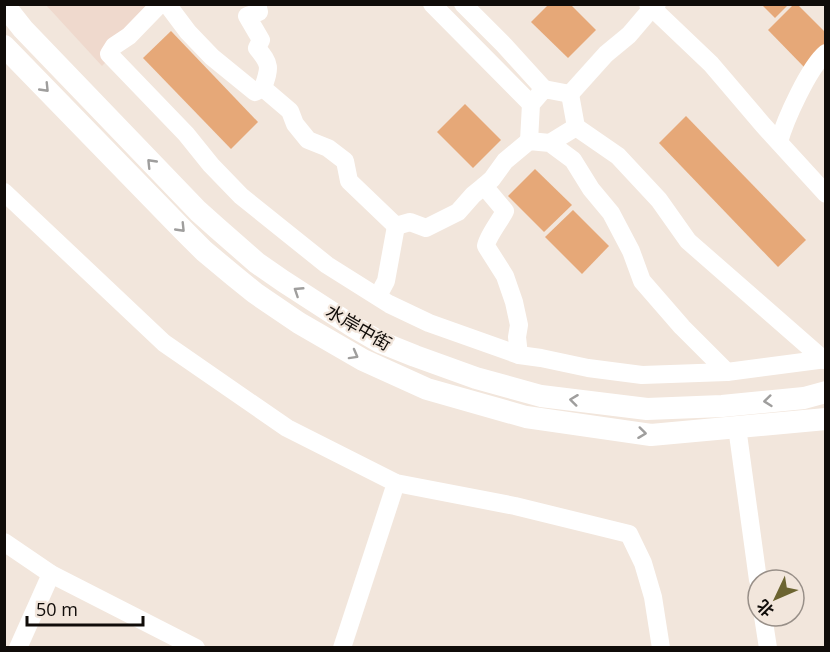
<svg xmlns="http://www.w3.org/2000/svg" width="830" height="652" viewBox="0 0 830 652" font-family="'Open Sans','Noto Sans SC',sans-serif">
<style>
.education{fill:#efd9cd}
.building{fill:#e6a878}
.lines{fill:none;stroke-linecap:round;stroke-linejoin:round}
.minor{stroke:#fff;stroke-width:18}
.tertiary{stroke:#fff;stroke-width:22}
.oneway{stroke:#9f9e9d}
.labels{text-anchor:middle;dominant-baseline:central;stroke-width:4.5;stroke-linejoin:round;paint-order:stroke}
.street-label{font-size:18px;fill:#100c09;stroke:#f2e6dc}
</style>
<rect width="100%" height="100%" fill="#f2e6dc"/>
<polygon class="education" points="46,5 161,5 102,66"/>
<g class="building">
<polygon points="549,4 570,4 596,30 568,58 531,22"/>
<polygon points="761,4 789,4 775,18"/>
<polygon points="794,4 797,4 826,33 826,45 804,67 768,30"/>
<polygon points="171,31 258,122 231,149 143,58"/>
<polygon points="465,104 501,140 473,168 437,132"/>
<polygon points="686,116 806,240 778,267 659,143"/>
<polygon points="535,169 572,205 544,232 508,196"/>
<polygon points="573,210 609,246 582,274 545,237"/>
</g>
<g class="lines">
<g class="minor">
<polyline points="160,4 129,36 114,46 109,54 186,134 211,165 241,196 327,265 389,304 429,323 519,355 541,358 588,368 642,375 727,372 826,359"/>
<polyline points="167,4 188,32 212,57 255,92 263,88"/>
<path d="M 257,4 L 259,12 L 247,16 L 261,40 L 257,48 C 271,65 270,67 263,88 L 290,111 L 295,124 L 308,140 L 328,148 L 345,161 L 349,181 L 396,226 L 410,222 L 426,228 L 458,212 L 473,195 L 484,186"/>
<polyline points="432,4 531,104"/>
<polyline points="463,4 504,45 544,89"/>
<polyline points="648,4 711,64 763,125 826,194"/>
<polyline points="576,127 618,156 659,200 688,241 824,360"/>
<polyline points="529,141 531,104 544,89 570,94 606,54 629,35 652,8 657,4"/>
<path d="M 779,142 C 785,120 809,67 826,53"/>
<polyline points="550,143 576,127 570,94"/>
<polyline points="4,192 164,343 287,428 396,483 515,506 629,534 643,563 653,597 661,648"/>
<polyline points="378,296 386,281 396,226"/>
<path d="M 519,355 L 517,337 L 519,325 L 514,302 L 505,276 L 486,246 C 487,237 500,221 505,211 L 484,186 L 492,179 L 505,161 L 529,141 L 550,143 L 573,160 L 591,189 L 611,213 L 631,251 L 642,281 L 682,327 L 727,372"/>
<polyline points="737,427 758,580"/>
<polyline points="4,542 51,574 196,648"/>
<polyline points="763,616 768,648"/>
<polyline points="18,648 51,574"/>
<polyline points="342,648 396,483"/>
</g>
<g class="tertiary">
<polyline points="4,5 23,29 198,211 217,228 257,263 283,281 354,327 380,342 415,356 476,378 541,396 647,409 722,406 804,398 826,392"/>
<polyline points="4,46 183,230 204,251 234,276 255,293 299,323 363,360 427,389 526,417 651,435 826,419"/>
</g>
</g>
<defs><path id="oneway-chevron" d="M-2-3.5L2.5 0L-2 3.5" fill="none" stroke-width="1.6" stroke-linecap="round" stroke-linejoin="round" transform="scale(1.5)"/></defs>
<g class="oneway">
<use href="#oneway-chevron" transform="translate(45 88) rotate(46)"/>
<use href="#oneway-chevron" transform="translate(151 163) rotate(-134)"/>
<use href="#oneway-chevron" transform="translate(181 228) rotate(46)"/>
<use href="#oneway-chevron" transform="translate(298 291) rotate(-147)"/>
<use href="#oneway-chevron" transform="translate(354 355) rotate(29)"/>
<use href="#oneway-chevron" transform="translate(574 400) rotate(-173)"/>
<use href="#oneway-chevron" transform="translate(768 401) rotate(174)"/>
<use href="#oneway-chevron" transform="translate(642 433) rotate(7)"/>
</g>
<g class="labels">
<g class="street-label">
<text transform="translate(359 327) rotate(30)">水岸中街</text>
</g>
</g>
<rect width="830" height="652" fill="none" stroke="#100c09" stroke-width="12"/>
<g transform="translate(776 598) rotate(226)"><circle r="28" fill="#f2e6dc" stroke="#988f88" stroke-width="1.5"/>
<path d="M0-4.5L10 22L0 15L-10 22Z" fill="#6c6431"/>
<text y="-9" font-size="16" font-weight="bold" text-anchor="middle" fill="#100c09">北</text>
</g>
<path d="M27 616v9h116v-9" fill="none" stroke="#100c09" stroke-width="3"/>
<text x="36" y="616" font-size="18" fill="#100c09" stroke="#f2e6dc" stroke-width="4.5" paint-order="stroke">50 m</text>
</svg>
